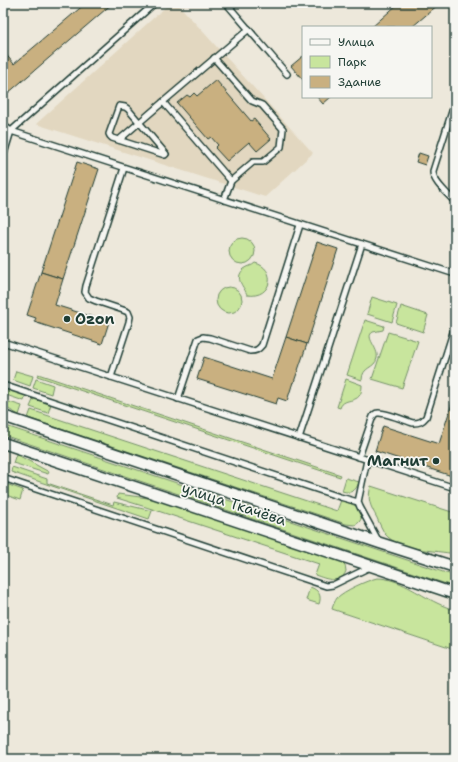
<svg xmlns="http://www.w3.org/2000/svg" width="458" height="762" viewBox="0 0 458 762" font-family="'Shantell Sans',sans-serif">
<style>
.built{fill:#e2d7c0}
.green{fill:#c8e59d;stroke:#749168}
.building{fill:#c9b080;stroke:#1f3d34}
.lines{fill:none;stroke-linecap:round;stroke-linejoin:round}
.lane-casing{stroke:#1f3d34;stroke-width:8}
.street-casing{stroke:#1f3d34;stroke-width:13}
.lane{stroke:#f6f6f2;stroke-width:5}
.street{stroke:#f6f6f2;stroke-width:10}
.poi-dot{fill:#1f3d34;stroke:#f6f6f2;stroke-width:1.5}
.labels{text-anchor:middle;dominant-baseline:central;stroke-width:3.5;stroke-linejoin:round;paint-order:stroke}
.poi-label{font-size:15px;font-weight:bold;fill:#1f3d34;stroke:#f6f6f2;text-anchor:start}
.street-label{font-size:15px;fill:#1f3d34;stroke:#f6f6f2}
</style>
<rect width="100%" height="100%" fill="#ede8db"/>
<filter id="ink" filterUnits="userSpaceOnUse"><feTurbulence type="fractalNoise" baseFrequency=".025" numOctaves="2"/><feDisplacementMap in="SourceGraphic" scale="8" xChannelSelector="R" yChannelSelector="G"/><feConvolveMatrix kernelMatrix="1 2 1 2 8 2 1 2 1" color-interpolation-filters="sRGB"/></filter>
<g filter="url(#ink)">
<polygon class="built" points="170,3 177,3 313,153 265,197 36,124"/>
<g class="green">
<circle cx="242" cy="251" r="13"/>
<path d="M 255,263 C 277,268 273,299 247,295 C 245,287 233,279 244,269 C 248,266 252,266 255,263 Z"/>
<circle cx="229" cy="300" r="13"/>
<polygon points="372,297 397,305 392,322 367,314"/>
<polygon points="401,306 428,315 423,332 396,323"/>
<path d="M 365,320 L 384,326 L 383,330 C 380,331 376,331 373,332 C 364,337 379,348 377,358 C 375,369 362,366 362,380 L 347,375 Z"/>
<polygon points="388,332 418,341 402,388 372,379"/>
<polygon points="16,371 33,376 30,386 13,380"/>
<polygon points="38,374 341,475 340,477 37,376"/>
<polygon points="36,379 53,385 51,394 33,388"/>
<path d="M 346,379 L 362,385 C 362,407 344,395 340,408 L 337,407 Z"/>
<polygon points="3,387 26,395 24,401 3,394"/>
<polygon points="34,398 51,404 48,413 30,407"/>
<polygon points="3,400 22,406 19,415 3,406"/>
<path d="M 31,410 L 337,511 L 341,500 C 348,503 360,505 361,514 C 362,520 359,523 355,525 L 346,524 L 28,418 Z"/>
<polygon points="3,425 455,576 455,587 3,435"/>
<polygon points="16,454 49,472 48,474 13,463"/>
<polygon points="12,467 47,479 47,483 113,505 114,502 152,511 149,519 11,472"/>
<path d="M 346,478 L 359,482 C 356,491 351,494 342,491 Z"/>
<polygon points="6,484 23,490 20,500 3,494"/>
<path d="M 371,486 L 455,513 L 455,554 C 435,550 399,551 385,534 C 382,529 379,523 377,518 C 370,505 367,500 371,486 Z"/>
<path d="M 118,494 L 155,499 L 341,561 L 345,565 L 346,571 C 341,585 326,579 315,575 L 319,564 L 152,509 L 117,498 Z"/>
<path d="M 377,578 C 399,578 418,594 437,603 C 443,606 449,608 455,610 L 455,650 L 332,609 C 333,605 335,601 337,598 C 343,591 368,580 377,578 Z"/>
<path d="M 310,587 C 319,590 322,596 319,604 L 306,600 Z"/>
</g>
<g class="building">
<polygon points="86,3 113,3 7,94 3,89 3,51 14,64"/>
<polygon points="399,3 438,3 439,4 412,27 372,27"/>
<polygon points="303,56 303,80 291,66"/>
<polygon points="216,80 251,121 254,119 271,139 257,151 249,142 227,161 215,148 218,145 211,137 208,139 177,103 187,95 190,97 194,93 197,96"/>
<polygon points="317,97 331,97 323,104"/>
<polygon points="419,153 428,156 425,165 416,162"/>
<polygon points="77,162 99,169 63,279 41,272"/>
<polygon points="317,242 338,249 307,344 286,337"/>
<polygon points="41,272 63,279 55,305 109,322 102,344 34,322 36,318 27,315"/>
<polygon points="286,337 307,344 294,382 293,382 287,401 278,398 276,404 197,379 204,357 272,379"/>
<polygon points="454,397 455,397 455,477 375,451 383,426 439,444"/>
</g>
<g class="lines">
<g class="lane-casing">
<g id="lane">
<polyline points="226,3 287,74"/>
<polyline points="214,58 252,101 262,105 283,129 281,147 263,162 253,162 231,181 224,200"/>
<path d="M 455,102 L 433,171 C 432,181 448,194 455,202"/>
<polygon points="119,106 125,107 128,109 166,154 165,155 112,138 110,136 109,134"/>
<polyline points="3,125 11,131 155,3"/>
<polyline points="119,140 163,102"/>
<polyline points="3,157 11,131 455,274"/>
<polyline points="231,181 163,102 249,29"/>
<polyline points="3,342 455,488"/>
<polyline points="111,377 129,322 130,317 128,312 123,310 96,301 89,298 85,292 86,286 124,168"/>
<polyline points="3,385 340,497 358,502 360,507 379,542"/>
<path d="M 178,399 L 198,339 L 203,337 L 210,338 L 250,351 C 256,351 258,350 262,345 L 300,225"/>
<polyline points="299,438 362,244"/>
<path d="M 359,457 L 372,419 C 373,416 375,413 378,413 C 385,412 406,421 413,423 C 419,423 422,422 426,417 L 455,326"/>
<polyline points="3,478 326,586 333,585 370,567"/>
<polyline points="358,502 367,460"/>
</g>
</g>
<g class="street-casing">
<g id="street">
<polyline points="3,416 380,543 455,567"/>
<polyline points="3,443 455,594"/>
</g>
</g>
<use href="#lane" class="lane"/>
<use href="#street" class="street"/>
</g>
</g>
<g class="poi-dot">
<circle cx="67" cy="319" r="4"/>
<circle cx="436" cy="461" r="4"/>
</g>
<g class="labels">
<g class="poi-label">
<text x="75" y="319">Ozon</text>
<text x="428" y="461" text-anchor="end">Магнит</text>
</g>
<g class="street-label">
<text transform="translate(234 504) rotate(18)">улица Ткачёва</text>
</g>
</g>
<rect width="458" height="762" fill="none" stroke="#f6f6f2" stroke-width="16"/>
<rect x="8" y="8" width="442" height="746" fill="none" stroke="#1f3d34" stroke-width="1.5" filter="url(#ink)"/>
<rect x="302" y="26" width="130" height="72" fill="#f6f6f2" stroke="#a0aca6"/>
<rect x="310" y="39" width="20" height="6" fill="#f6f6f2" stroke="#a0aca6"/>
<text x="338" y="46" font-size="12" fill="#1f3d34">Улица</text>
<rect x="310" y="56" width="20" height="12" fill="#c8e59d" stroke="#a0aca6"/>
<text x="338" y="66" font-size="12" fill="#1f3d34">Парк</text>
<rect x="310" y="76" width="20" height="12" fill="#c9b080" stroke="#a0aca6"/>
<text x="338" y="86" font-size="12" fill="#1f3d34">Здание</text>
</svg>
